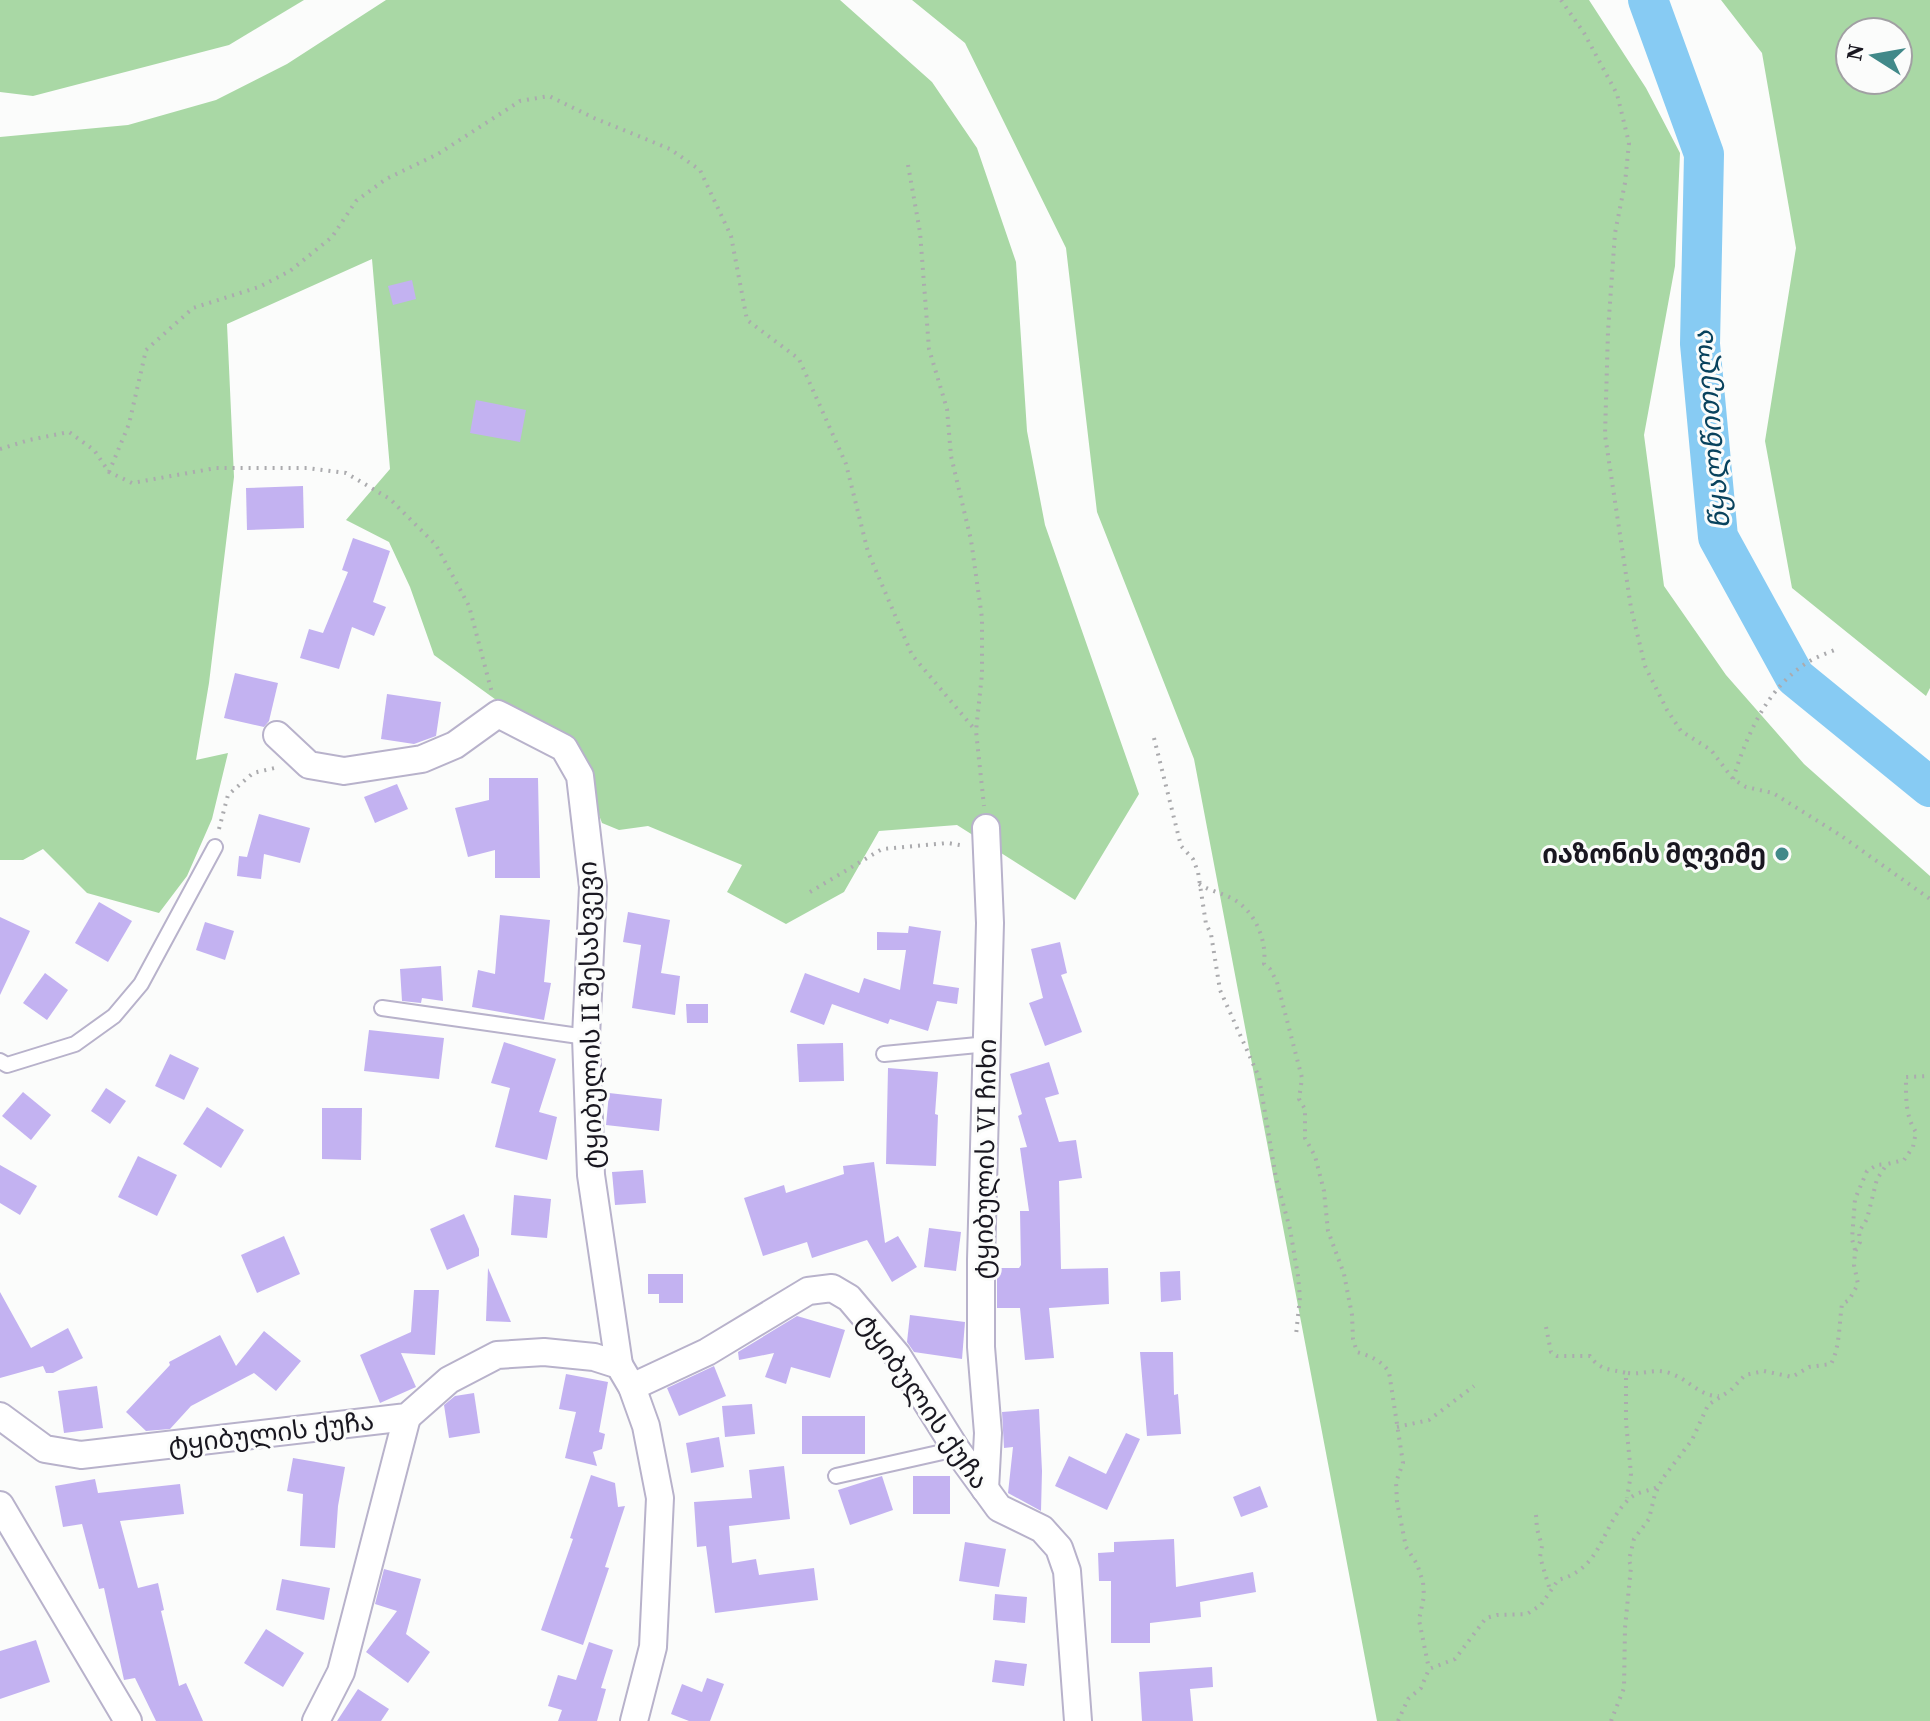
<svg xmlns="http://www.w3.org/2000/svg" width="1930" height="1721" viewBox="0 0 1930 1721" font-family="'Source Serif 4','Noto Sans Georgian',serif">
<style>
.green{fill:#a9d8a5;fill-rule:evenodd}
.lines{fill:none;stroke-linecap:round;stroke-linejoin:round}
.river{stroke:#87cbf3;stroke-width:40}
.building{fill:#c3b2f1}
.service-casing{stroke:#b8b2cb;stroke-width:18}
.minor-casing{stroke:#b8b2cb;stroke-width:30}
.path{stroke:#ababae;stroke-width:4;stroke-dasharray:2 6;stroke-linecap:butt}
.service{stroke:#fff;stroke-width:14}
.minor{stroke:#fff;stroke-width:26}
.poi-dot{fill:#418989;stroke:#fbfcfb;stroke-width:3}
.labels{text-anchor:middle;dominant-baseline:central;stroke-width:6;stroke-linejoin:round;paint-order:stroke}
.poi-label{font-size:26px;font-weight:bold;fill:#191720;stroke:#fbfcfb;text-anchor:end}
.street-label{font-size:26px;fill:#191720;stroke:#fbfcfb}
.water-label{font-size:28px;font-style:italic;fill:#08425d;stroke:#fbfcfb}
</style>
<rect width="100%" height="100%" fill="#fbfcfb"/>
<g class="green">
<polygon points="0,0 304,0 229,45 33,96 0,92"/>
<polygon points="386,0 840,0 932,82 977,148 1016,262 1027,431 1045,525 1139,794 1075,900 957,825 879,831 844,892 786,924 727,892 742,865 648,826 619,830 602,823 572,744 514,713 434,655 410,587 389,542 346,520 390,469 372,259 227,324 234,477 209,683 196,760 228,753 212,819 187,876 159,913 87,893 43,849 23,860 0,860 0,137 128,125 216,100 287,64"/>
<polygon points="912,0 1589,0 1646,88 1680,153 1675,266 1644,435 1664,586 1726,675 1804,764 1930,876 1930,1721 1377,1721 1194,759 1097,512 1066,248 965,43"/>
<path d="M 1721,0 L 1930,0 L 1930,688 L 1926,696 L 1792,588 L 1765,441 L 1796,248 L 1762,53 ZM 1850,32 L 1898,32 L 1898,80 L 1850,80 Z"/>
</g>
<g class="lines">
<polyline class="river" points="1648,0 1704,154 1700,344 1718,537 1795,677 1930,787"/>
</g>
<g class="building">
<polygon points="412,280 416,299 393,305 388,286"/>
<polygon points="476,400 526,410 520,442 470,433"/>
<polygon points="303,486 304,528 247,530 246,488"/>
<polygon points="353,538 390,551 373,602 386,607 374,636 352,627 339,669 300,658 309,629 323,633 348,572 342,570"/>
<polygon points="235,673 278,683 269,721 264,727 224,718"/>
<polygon points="387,694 441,702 436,736 414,744 381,739"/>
<polygon points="489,778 538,778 540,878 495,878 495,850 468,857 455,808 489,800"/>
<polygon points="397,784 408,809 375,823 364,797"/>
<polygon points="259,814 310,828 300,863 264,854 261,879 237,876 239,856 247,857"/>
<polygon points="99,902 132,921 108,962 75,943"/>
<polygon points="628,912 670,920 661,973 680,976 675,1015 632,1008 641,945 623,942"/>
<polygon points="500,915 550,920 544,982 551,983 544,1020 472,1007 478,970 495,974"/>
<polygon points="0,917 30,931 0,995"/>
<polygon points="205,922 234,931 225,960 196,950"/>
<polygon points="909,926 941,931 933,984 959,988 957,1004 937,1001 928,1031 890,1019 888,1024 832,1004 824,1025 790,1012 805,973 859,993 864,978 900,990 906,950 877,950 877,932 908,933"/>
<polygon points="1060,942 1067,973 1061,975 1082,1032 1045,1046 1029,1003 1043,998 1031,949"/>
<polygon points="441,966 443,1001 422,998 421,1003 402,1001 400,969"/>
<polygon points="45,973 68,990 47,1020 23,1003"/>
<polygon points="686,1004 708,1004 708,1023 687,1023"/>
<polygon points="369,1030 444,1038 439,1079 364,1071"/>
<polygon points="504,1042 556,1059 539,1112 557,1117 547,1160 495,1147 510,1088 491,1083"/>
<polygon points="843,1043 844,1081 799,1082 797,1044"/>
<polygon points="170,1054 199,1068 184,1100 155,1086"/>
<polygon points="1049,1062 1059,1094 1045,1098 1059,1142 1076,1140 1082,1178 1059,1181 1061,1269 1108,1268 1109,1304 1049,1308 1054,1358 1025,1360 1020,1308 997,1308 997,1268 1019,1268 1021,1265 1020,1211 1029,1211 1020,1148 1027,1147 1018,1116 1022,1114 1010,1074"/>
<polygon points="888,1068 938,1072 935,1114 938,1115 936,1166 886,1164"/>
<polygon points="106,1088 126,1101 110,1124 91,1111"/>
<polygon points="23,1092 51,1115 31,1140 2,1116"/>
<polygon points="609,1093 662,1099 659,1131 606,1125"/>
<polygon points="207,1107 244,1130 221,1168 183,1144"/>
<polygon points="322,1108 362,1108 361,1160 322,1159"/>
<polygon points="138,1156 177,1175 157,1216 118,1197"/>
<polygon points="874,1162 885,1243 898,1236 917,1267 892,1282 867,1240 812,1258 807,1242 763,1256 744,1198 784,1185 786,1193 844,1174 843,1166"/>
<polygon points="0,1165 37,1186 20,1215 0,1203"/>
<polygon points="643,1170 646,1203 615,1205 612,1172"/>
<polygon points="514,1195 551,1199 547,1238 511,1235"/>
<polygon points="464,1214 479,1249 479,1256 447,1270 430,1229"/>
<polygon points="929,1228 961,1232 956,1271 924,1267"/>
<polygon points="284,1236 300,1274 257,1293 241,1255"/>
<polygon points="488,1268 511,1322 486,1321"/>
<polygon points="1180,1271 1181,1300 1161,1302 1160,1272"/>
<polygon points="648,1274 683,1274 683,1303 659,1303 659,1294 648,1294"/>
<polygon points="414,1290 439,1290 435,1355 401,1353 416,1387 380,1403 360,1355 411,1332"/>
<polygon points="0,1292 31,1348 68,1328 83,1358 53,1373 46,1373 43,1366 0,1378"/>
<polygon points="910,1315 965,1322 962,1359 914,1352 907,1342"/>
<polygon points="797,1316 845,1330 830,1378 791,1367 786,1384 765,1377 774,1353 739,1360 738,1352"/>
<polygon points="264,1331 301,1361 276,1391 254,1373 191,1406 170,1429 146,1431 126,1412 170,1365 169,1362 220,1335 236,1366"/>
<polygon points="1140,1352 1173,1352 1174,1395 1178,1394 1181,1434 1147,1436"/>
<polygon points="714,1366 726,1396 679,1416 667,1388"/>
<polygon points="566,1374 608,1382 599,1432 605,1434 602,1449 593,1452 597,1466 565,1458 576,1412 559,1409"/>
<polygon points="97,1386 103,1428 64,1433 58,1391"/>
<polygon points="474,1393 480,1433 449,1438 444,1405 455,1396"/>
<polygon points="752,1404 755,1434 725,1437 722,1406"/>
<polygon points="1039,1409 1042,1471 1041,1511 1008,1493 1013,1447 1004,1448 1002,1412"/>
<rect x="802" y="1416" width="63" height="38"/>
<polygon points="1126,1433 1140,1439 1107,1510 1055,1486 1069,1456 1106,1474"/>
<polygon points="719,1437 724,1467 691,1473 686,1443"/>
<polygon points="293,1458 345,1467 338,1506 335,1548 300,1546 303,1494 287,1491"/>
<polygon points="784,1466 790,1519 729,1526 732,1563 756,1559 759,1575 814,1568 818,1600 715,1613 706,1546 697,1547 694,1502 752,1498 749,1470"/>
<polygon points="591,1475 615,1483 618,1507 625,1506 605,1567 609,1568 583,1645 541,1630 573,1539 570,1538"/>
<polygon points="882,1476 893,1510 850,1525 838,1490"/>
<rect x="913" y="1476" width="37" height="38"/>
<polygon points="95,1479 98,1493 180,1484 184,1514 120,1521 138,1588 158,1583 164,1610 161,1611 179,1686 186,1683 203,1721 156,1721 135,1678 124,1680 104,1588 99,1589 82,1524 63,1527 55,1486"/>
<polygon points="1260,1486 1268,1507 1241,1517 1233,1497"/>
<polygon points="1174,1539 1176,1587 1253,1572 1256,1592 1200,1602 1201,1617 1150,1623 1150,1643 1111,1643 1111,1581 1099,1581 1098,1553 1114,1552 1114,1542"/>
<polygon points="965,1542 1006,1549 999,1587 959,1581"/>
<polygon points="384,1569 421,1579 406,1634 430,1652 408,1683 366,1652 397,1611 375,1604"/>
<polygon points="282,1579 330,1588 324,1620 276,1610"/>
<polygon points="995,1594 1027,1597 1025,1623 993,1620"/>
<polygon points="266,1629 304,1653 283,1687 244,1663"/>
<polygon points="36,1640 50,1682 0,1699 0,1651"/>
<polygon points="589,1642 613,1650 601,1688 606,1689 597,1721 558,1721 562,1710 548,1706 558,1675 576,1680"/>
<polygon points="995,1660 1027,1664 1024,1686 992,1682"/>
<polygon points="1212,1667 1213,1687 1190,1689 1193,1721 1142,1721 1139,1672"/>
<polygon points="707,1678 724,1684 710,1721 689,1721 671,1714 682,1684 702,1692"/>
<polygon points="358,1689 389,1709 381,1721 337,1721"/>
</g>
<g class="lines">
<g class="service-casing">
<g id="service">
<polyline points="382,1008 586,1037"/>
<polyline points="884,1054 988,1044"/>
<polyline points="0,1061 7,1065 75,1044 114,1016 141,984 215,847"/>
<polyline points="836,1476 956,1449"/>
</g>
</g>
<g class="minor-casing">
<g id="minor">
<polyline points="277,735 309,765 344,771 422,759 455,745 498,714 564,748 580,776 593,887 586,1037 591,1175 619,1365"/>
<polyline points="632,1387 707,1352 808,1291 832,1288 849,1298 897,1355 956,1449 999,1508 1042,1529 1059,1548 1067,1571 1078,1721"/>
<polyline points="0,1416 45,1449 81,1455 407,1417 449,1380 497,1355 544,1352 594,1357 619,1365 632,1387 646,1426 660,1498 653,1647 634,1721"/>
<polyline points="985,1489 988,1433 981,1347 981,1260 990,923 986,828"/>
<polyline points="0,1505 128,1721"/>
<polyline points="316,1721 341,1672 407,1417"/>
</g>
</g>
<g class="path">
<polyline points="1561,0 1584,33 1617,94 1629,143 1625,183 1615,233 1608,331 1605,435 1631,608 1645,666 1667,710 1681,731 1711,750 1733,779 1746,787 1773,793 1840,835 1930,899"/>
<polyline points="908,165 920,232 929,349 947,409 951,456 971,540 982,618 982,674 976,731 984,806"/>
<polyline points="0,449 29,440 69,432 94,450 109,472 132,483 216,468 307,468 346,473 390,499 436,545 469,606 492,693"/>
<polyline points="109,472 129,424 146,350 193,308 259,287 290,271 332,237 356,201 386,179 438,154 520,101 549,96 594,118 670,149 700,170 731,236 747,320 799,359 846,464 868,552 912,655 976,731"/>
<polyline points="1154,738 1181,846 1193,859 1198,872 1206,924 1211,934 1220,990 1259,1077 1276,1178 1290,1229 1298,1276 1300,1297 1296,1335"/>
<path d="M 1733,779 C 1746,737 1766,690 1805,664 C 1815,657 1828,653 1839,648"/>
<polyline points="219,829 228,795 253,773 279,767"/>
<path d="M 1199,884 C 1210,891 1222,893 1233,899 C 1255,911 1267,940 1264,964 L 1270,969 L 1277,982 L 1302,1078 L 1299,1099 L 1305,1109 L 1305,1138 L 1315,1156 L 1324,1191 L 1328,1231 L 1344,1274 L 1352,1315 L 1353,1339 L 1357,1352 C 1370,1356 1381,1360 1389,1372 L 1403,1463 L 1396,1482 L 1397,1502 L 1406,1547 L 1417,1564 L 1423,1582 L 1424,1596 L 1419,1620 L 1429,1669"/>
<polyline points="810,892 882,849 948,843 965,846"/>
<polyline points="1855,1250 1852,1239 1855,1199 1867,1171 1877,1165 1887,1164"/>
<path d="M 1546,1327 L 1551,1352 L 1557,1356 L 1590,1356 C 1600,1371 1611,1369 1626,1373 L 1626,1422 L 1631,1474 L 1627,1498"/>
<path d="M 1628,1373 C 1644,1375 1656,1367 1672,1374 C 1689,1380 1701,1397 1719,1396"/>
<polyline points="1397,1427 1429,1420 1474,1386"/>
<polyline points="1536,1515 1537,1529 1542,1546 1540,1557 1550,1590"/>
<path d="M 1398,1721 L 1408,1699 L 1421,1688 L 1429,1669 L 1455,1659 L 1486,1618 L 1497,1615 L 1527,1614 L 1541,1605 L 1558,1580 C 1603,1568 1600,1528 1628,1500 C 1637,1491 1647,1492 1657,1487"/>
<path d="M 1611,1721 L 1624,1688 L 1625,1628 L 1631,1567 L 1629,1560 L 1634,1539 L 1649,1519 L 1655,1494 L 1663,1478 L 1692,1440 L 1708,1405 L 1731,1390 L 1745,1375 L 1764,1371 L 1792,1377 L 1809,1367 L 1831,1364 C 1840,1347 1839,1324 1842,1304 L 1849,1300 L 1858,1284 L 1854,1265 L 1855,1252 L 1860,1242 L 1859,1232 L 1867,1219 L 1877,1179 L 1887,1164 L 1904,1160 L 1913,1147 L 1916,1132 C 1905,1116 1906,1096 1906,1077 L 1930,1076"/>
</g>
<use href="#service" class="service"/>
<use href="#minor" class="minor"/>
</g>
<circle class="poi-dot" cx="1782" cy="854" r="8"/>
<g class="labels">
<g class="poi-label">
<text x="1766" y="854">იაზონის მღვიმე</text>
</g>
<g class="street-label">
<text transform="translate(590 1015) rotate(-91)">ტყიბულის II შესახვევი</text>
<text transform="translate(985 1159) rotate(-89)">ტყიბულის VI ჩიხი</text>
<text transform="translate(923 1401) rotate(55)">ტყიბულის ქუჩა</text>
<text transform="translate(271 1433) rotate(-7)">ტყიბულის ქუჩა</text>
</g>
<g class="water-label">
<text transform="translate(1711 430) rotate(-95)">წყალწითელა</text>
</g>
</g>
<g transform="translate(1874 56) rotate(281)"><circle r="38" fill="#fbfcfb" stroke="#a1a0a3" stroke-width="2"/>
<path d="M0-6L14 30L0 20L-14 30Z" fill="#418989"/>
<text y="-12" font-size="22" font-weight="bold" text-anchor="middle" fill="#191720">N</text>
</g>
</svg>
